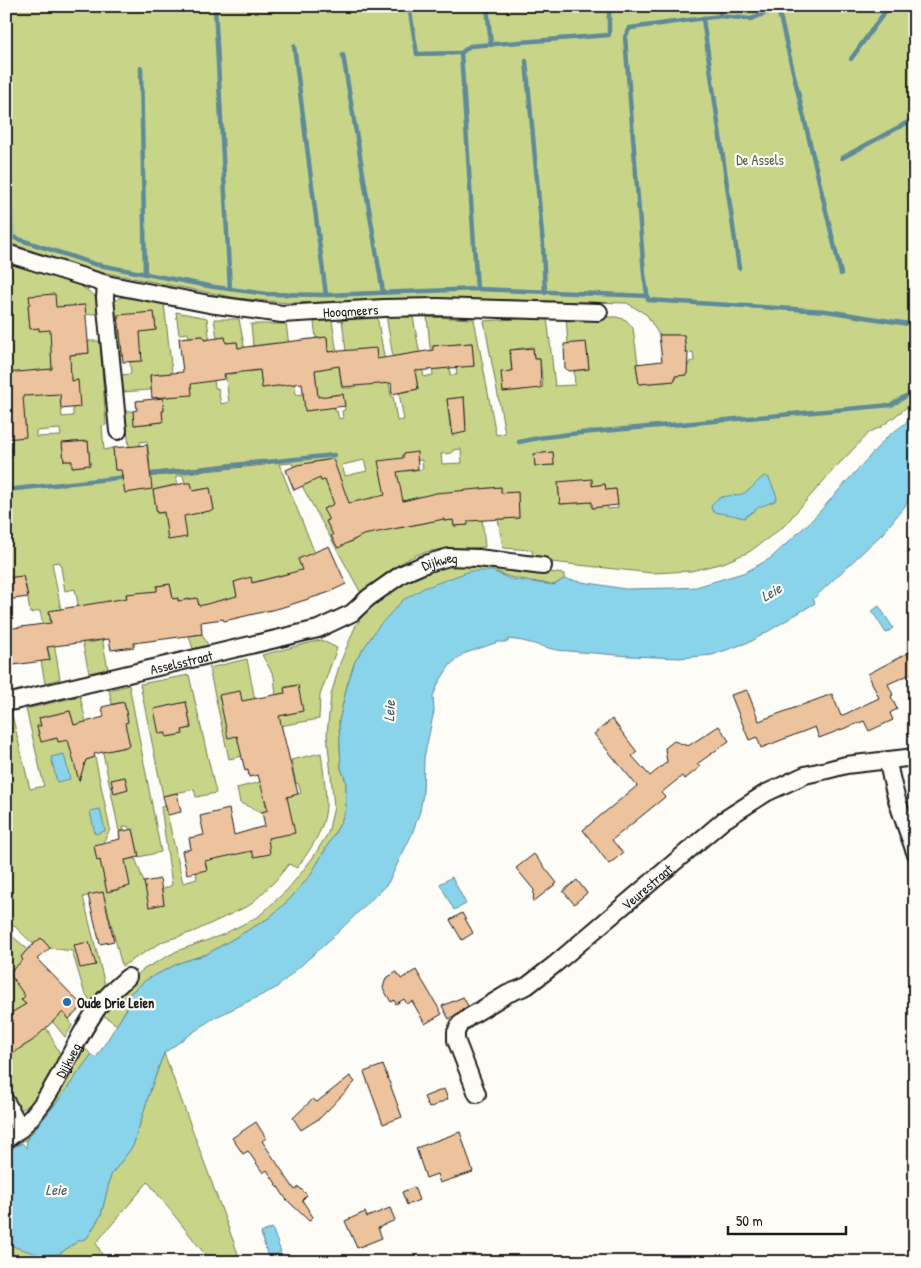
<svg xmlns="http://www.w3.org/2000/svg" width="921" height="1268" viewBox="0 0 921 1268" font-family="'Patrick Hand',sans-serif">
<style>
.green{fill:#c8d589;stroke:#727852;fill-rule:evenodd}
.water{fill:#8ad4eb;stroke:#5e8a98}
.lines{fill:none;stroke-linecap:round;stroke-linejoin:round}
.stream{stroke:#5e8a98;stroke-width:4.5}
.building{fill:#edc39d;stroke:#1c1c1c}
.minor-casing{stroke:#1c1c1c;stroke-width:20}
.minor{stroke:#fdfcf7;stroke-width:16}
.poi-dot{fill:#1f6fb2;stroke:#fdfcf7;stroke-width:2}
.labels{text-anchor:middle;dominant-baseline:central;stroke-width:4.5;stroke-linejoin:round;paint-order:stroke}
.park-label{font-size:14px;fill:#585d42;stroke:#fdfcf7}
.street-label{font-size:14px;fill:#1c1c1c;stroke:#fdfcf7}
.poi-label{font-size:14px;font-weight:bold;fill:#1c1c1c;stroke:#fdfcf7;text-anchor:start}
.water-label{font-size:15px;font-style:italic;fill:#425c64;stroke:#fdfcf7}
</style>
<rect width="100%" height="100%" fill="#fdfcf7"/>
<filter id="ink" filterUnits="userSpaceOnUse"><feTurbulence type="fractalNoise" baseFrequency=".02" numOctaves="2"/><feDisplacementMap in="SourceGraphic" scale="10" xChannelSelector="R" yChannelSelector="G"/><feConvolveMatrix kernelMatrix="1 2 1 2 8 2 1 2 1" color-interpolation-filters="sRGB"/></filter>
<g filter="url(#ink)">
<g class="green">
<path d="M 6,6 L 915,6 L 915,401 L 881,427 L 870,432 L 834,469 L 783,527 L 749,552 L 723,563 L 691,571 L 652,573 L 533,560 L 532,550 L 503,548 L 498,519 L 519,518 L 518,493 L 501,493 L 501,487 L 479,489 L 485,547 C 463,549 439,547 419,554 C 398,562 379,579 361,593 L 302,486 L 292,463 L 279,464 L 318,561 L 309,555 L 299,559 L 303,572 L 282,575 L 240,586 L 238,581 L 234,582 L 237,596 L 199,607 L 197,598 L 184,600 L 182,625 L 178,599 L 173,599 L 170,584 L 157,586 L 159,604 L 126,594 L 129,617 L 100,628 L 108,669 L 89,673 L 82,640 L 86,640 L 87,643 L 99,641 L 96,619 L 79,609 L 75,589 L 65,591 L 60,562 L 52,563 L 61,610 L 49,612 L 60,679 L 45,683 L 41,661 L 50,659 L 40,611 L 30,613 L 26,585 L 25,585 L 23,576 L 9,578 L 6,562 L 6,442 L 9,442 L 8,428 L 25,426 L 24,412 L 6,399 L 6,261 L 78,284 L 95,296 L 99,313 L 85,315 L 84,305 L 66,307 L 71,355 L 89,353 L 88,341 L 100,341 L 106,425 L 102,426 L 104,450 L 113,448 L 115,470 L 150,466 L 147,441 L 140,442 L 140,446 L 129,447 L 125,411 L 133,411 L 135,425 L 162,422 L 162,411 L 164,410 L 163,398 L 175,396 L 190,373 L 207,371 L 203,336 L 189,337 L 188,333 L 179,334 L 176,312 L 207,318 L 215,388 L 218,388 L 221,404 L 229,402 L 225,372 L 229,374 L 239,373 L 240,364 L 237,342 L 226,343 L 225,337 L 217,338 L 214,319 L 239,319 L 249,372 L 260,370 L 262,388 L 282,385 L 277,343 L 253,346 L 251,324 L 286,324 L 296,395 L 303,394 L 306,411 L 319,409 L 315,370 L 330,367 L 327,337 L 316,338 L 314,322 L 332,320 L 342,388 L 352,388 L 352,386 L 379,383 L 376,349 L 346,351 L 342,320 L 377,316 L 391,396 L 393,396 L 397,421 L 404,420 L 399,393 L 418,389 L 412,354 L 393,357 L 386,315 L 413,317 L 424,377 L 433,375 L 427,317 L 474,319 L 496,435 L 505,433 L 484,321 L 547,317 L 555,386 L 575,385 L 574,371 L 589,369 L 586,343 L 568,344 L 566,317 L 617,317 L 626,320 L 633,328 L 638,364 L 636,364 L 639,384 L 675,381 L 675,376 L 687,375 L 687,366 L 689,365 L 689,362 L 694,361 L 693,352 L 686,353 L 684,335 L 659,335 L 647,315 L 627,303 L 458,299 L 289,303 L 237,298 L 91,270 L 6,242 ZM 30,304 L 60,329 L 52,368 L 51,354 L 55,354 L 51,327 L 39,330 L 39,328 L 30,328 L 28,305 ZM 472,343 L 474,366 L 456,367 L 457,375 L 450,375 L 450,368 L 435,369 L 433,346 ZM 531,347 L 533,347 L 534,359 L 540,359 L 543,387 L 513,391 L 510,350 ZM 78,380 L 73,408 L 73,416 L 62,417 L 59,382 ZM 343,394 L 345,410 L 342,411 L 343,418 L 339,419 L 337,411 L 335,411 L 333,395 ZM 464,397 L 466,425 L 450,427 L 447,399 ZM 60,429 L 61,436 L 36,437 L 36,431 ZM 88,441 L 90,465 L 73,467 L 72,461 L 64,461 L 63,449 L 70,449 L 70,442 ZM 461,449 L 462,463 L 442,464 L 441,454 L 452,453 L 453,450 ZM 553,452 L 554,465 L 535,466 L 534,454 ZM 332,459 L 341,482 L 325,480 L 321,481 L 314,462 ZM 264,460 L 265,465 L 136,478 L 136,474 ZM 364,460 L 367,471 L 345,476 L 342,465 ZM 422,460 L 423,469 L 405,471 L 404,462 ZM 183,475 L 185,484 L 191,483 L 194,496 L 164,513 L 157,513 L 153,490 L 178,484 L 176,476 ZM 592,480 L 592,486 L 605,484 L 606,490 L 616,489 L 618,508 L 608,509 L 607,506 L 593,508 L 592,502 L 560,504 L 558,486 ZM 210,488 L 214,510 L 201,512 L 197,490 ZM 440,493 L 468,525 L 454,526 L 453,520 L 444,521 ZM 421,497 L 429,522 L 400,528 L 394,503 ZM 342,513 L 355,540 L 348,543 L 335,538 L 333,539 L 331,536 L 333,535 L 326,521 Z"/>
<polygon points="124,297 164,303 172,373 150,375 151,388 174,388 123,392 121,375 131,374 130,362 140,361 140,331 156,330 154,312 118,316 122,355 117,355 112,303 119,298"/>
<polygon points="450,563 494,565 564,574 564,579 554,585 509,577 497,572 355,661 347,686 339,721 341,768 346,782 346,809 340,824 310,876 290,899 269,918 207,954 179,963 146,980 122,1001 128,1006 117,1025 100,1013 119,991 144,969 177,951 222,935 259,916 288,889 312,859 328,833 334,807 327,734 331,695 340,663 356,625 372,604 421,570"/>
<polygon points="202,634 208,645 193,649 189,636"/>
<path d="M 321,640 L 337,648 L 320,695 L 319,719 L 262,729 L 281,798 L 301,793 L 298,783 L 296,784 L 291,760 L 321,753 C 323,770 326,787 326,804 C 326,828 310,850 297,868 L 289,864 L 275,881 L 250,905 L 193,932 L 164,941 L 122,966 L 103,892 L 83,897 L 105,985 L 92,1004 L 84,991 L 72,951 L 50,948 L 41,938 L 35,943 L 32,943 L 6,918 L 6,713 L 11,711 L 30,789 L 44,786 L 26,709 L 80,696 L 86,722 L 74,725 L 70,711 L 39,718 L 41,726 L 37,727 L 39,736 L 50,738 L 50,740 L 57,738 L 68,740 L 86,760 L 95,757 L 110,829 L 103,843 L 94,845 L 97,860 L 100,860 L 107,891 L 118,890 L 125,860 L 135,858 L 144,882 L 150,907 L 164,904 L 162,890 L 172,885 L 161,807 L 165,805 L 183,883 L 197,879 L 196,872 L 204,856 L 209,860 L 268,841 L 264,827 L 265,825 L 280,821 L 263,791 L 267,811 L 262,812 L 240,803 L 237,788 L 264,781 L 257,753 L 229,759 L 209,668 L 247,659 L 255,700 L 269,718 L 302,711 L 297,685 L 285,687 L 285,693 L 276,695 L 274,676 L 262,655 Z"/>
<path d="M 189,675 L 216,793 L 196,797 L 194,789 L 163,796 L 140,684 ZM 186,702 L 191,728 L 182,730 L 183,734 L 167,737 L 160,708 Z"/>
<path d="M 129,685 L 161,852 L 139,857 L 133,829 L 130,830 L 128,826 L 123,827 L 124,830 L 119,831 L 102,748 L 112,750 L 130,746 L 127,734 L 120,724 L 128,722 L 124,702 L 112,704 L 109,690 ZM 125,777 L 128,789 L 114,793 L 112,780 Z"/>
<path d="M 6,931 L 31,952 L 26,951 L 21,957 L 23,960 L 9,973 L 12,978 L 17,973 L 31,991 L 22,1000 L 46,1027 L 61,1056 C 52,1071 36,1107 19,1110 L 6,1085 L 6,1051 L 8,1055 L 32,1041 L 27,1032 L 22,1007 L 6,1016 Z"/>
<polygon points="63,1012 69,1019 72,1026 65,1037 52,1021"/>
<polygon points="84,1047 91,1055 61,1097 27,1139 6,1151 6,1146 52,1102"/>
<polygon points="164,1053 241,1262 211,1262 148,1182 96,1243 106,1262 6,1262 6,1244 59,1254 78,1241 87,1238 101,1215 111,1175 133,1146 151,1088"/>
</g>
<g class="water">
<polygon points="915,416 915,489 905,506 883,533 813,599 815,603 752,641 712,655 680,658 630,656 556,650 523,641 508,639 508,642 498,642 463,654 450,665 439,682 433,696 434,711 424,758 423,794 420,811 412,834 388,883 335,935 276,988 212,1019 164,1053 151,1088 133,1146 111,1175 101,1215 87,1238 78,1241 59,1254 40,1255 6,1244 6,1151 22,1143 26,1148 27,1139 61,1097 91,1055 96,1058 128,1007 121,1001 146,980 179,963 207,954 269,918 290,899 310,876 340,824 346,809 346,781 341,768 339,721 347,686 355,661 378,627 403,600 424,588 470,571 493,571 510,579 554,585 564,579 625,589 676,588 696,587 746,572 771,558 812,520 887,437"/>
<path d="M 764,476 L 769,478 L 777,497 L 775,501 L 759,507 L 744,518 L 732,515 L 713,512 L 711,507 C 718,491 734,499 746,492 C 753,488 757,481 764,476 Z"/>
<polygon points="879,606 893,628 886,633 872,611"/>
<polygon points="64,754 70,779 57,782 51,757"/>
<polygon points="100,809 105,831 95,834 90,811"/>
<polygon points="452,877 466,904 454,910 440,884"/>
<polygon points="272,1228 281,1252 268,1257 261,1233"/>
</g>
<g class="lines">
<g class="stream">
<polyline points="215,6 230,289"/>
<polyline points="409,6 417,54 461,53"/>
<polyline points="487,6 491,45"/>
<polyline points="720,6 720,16 630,28 625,37 644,274 648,300 826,311 915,325"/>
<polyline points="778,8 841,274"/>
<polyline points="720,16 751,19 783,6"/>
<polyline points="703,19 739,268"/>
<polyline points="294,46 326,295"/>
<polyline points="343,55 383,292"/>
<polyline points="6,58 12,237 94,264 214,287 267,294 326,295 477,289 648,296"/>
<polyline points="851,59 889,6"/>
<polyline points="526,61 543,245 545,293"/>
<polyline points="141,68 145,274"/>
<polyline points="842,158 910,121 915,111"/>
<polyline points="477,289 461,53 470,46 609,35 609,6"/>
<polyline points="519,442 538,438 570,434 891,405 906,396"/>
<polyline points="144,475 334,455"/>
<polyline points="6,490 127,477"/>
</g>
</g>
<g class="building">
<polygon points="55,294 56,307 85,305 89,353 70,355 71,381 78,380 80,407 61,409 60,394 23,396 26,437 6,439 6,373 52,369 50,330 39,331 39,328 30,329 28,305 30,304 29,296"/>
<polygon points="154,312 156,330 140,332 142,361 123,362 118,315"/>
<polygon points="659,335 684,335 686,353 688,353 687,375 675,376 675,381 639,384 636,364 662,361"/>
<polygon points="203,336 204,340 225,337 226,343 237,342 238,348 327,337 328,352 376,348 377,359 433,350 433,346 472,343 474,366 415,371 418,389 392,394 391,383 342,387 339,366 315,370 318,397 343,394 345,406 305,411 302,383 262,388 260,370 224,374 225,379 191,384 192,395 152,398 150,375 183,372 179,338"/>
<polygon points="586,342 589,369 570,371 565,369 564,344"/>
<polygon points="533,348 534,359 540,359 541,388 503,392 501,372 512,371 510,350"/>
<polygon points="464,397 466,432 452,435 447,399"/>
<polygon points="163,398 164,411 162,411 163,422 134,425 133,411 137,410 136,401"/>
<polygon points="88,441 90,465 72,467 72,461 64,461 62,443"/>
<polygon points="147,445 152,489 125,493 121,470 115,470 113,448"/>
<polygon points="417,452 418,469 397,472 403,501 436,493 501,487 501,493 518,492 519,518 468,521 468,525 454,526 453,520 444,521 444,519 363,535 338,548 331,536 333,535 326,521 329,520 323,509 334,504 325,480 321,481 320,478 294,490 286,470 297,465 333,459 349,503 385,495 378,461 403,458 403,454"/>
<polygon points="553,452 554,465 535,466 534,454"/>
<polygon points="592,479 592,486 605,484 606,490 616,489 618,505 592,508 592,502 560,504 558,482"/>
<polygon points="185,483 191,483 193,491 210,488 214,510 184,516 187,537 168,540 164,512 157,513 153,490"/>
<polygon points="329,546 346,584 327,593 280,608 224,621 223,619 201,622 202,634 134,643 134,647 111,650 109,639 47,647 50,660 6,666 6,629 51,623 49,611 127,598 126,594 157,591 157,586 170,584 173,599 178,598 178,601 197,598 199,606 237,596 234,582 251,577 252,583 302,570 298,559"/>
<polygon points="23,576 28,597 6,600 6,578"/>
<polygon points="915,649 915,672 888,684 893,695 891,696 897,709 890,713 893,720 869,731 864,721 819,738 815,727 761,748 757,737 749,740 731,695 747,690 759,721 832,694 841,716 879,698 868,674"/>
<polygon points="298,685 303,711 279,716 298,794 287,797 295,833 268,838 270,854 254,857 252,851 205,861 207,870 187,874 182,851 191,849 189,838 204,835 200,816 229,809 234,835 265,826 262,812 268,810 258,775 249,777 248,770 245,771 237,736 228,738 219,695 240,691 242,701 285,693 284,688"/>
<polygon points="124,702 128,722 125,723 130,746 94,754 95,757 86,760 79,781 68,740 58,742 57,738 41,742 37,726 41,726 39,718 70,711 74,725 104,717 102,707"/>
<polygon points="186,702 191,728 182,730 183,734 166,737 166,733 159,734 154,709"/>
<polygon points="612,719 637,752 632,756 650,776 667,762 665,748 674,741 688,746 719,726 729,741 697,764 700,767 685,779 682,776 661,793 665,797 612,840 623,853 609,864 583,830 637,786 594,734"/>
<polygon points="125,777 128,789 114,793 111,780"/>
<polygon points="177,793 181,812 168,815 163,796"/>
<polygon points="133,829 139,857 125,860 130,886 107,892 100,860 97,861 94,845 120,839 119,832"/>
<polygon points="534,854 557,883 533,902 534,890 516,868"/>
<polygon points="160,879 164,904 149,907 144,882"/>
<polygon points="577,880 587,893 574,904 563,891"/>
<polygon points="103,892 114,941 100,944 88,895"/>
<polygon points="462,913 473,933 462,940 450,920"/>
<polygon points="41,938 50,948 37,959 83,1006 69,1019 63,1012 32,1041 6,1057 6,1016 26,1004 21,1000 25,996 9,973 23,960 21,957 27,950"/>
<polygon points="89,942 96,965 80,968 74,945"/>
<polygon points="416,970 442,1014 425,1024 412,1001 407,1004 404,999 396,1004 394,1000 391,1002 383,988 386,978 397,972 401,979"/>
<polygon points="463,997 468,1006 449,1019 442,1006"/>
<polygon points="383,1065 402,1117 383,1124 364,1072"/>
<polygon points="350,1076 355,1082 320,1118 301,1130 293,1118 313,1099 317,1102"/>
<polygon points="444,1089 448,1099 429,1108 424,1097"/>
<polygon points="256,1122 266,1138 262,1141 295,1190 299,1187 307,1195 302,1200 313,1217 309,1221 286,1199 267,1170 263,1173 248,1151 243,1154 232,1138"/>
<polygon points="460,1132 473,1172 440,1183 437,1174 426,1178 416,1148"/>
<polygon points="414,1187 419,1200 407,1205 402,1192"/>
<polygon points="390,1208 395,1220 378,1228 382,1238 357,1248 345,1221 365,1212 367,1217"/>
</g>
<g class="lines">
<g class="minor-casing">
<g id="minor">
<path id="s1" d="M 6,253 L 106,284 L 209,304 L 282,314 L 384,308 L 437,307 L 599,312"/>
<polyline points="106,284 105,298 118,431"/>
<path id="s2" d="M 6,703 L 318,629 L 352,613 L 368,598 L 402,574 L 425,564 L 449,557 L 478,558 L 543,566"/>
<path d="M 888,761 C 893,794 904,820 915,852"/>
<path id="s3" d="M 477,1094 L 456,1040 L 456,1032 L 460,1024 L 469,1017 L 507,994 L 527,986 L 554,965 L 724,820 L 766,793 L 805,775 L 827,770 L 846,765 L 915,757"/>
<polyline points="6,1102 21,1129"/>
<path id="s4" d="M 6,1140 C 56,1106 67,1046 103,1001 C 110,992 119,985 128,977"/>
</g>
</g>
<use href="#minor" class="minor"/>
</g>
</g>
<circle class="poi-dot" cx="67" cy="1002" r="5"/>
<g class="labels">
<g class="park-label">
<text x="760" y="159">De Assels</text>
</g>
<g class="street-label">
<text stroke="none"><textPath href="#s1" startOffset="352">Hoogmeers</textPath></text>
<text stroke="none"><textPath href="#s2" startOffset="462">Dijkweg</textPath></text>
<text stroke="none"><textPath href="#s2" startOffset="180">Asselsstraat</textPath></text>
<text stroke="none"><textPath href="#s3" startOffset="308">Veurestraat</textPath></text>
<text stroke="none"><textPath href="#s4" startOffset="102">Dijkweg</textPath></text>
</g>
<g class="poi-label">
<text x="77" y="1002">Oude Drie Leien</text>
</g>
<g class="water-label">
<text transform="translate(771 592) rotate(-30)">Leie</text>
<text transform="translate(389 711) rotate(-87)">Leie</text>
<text x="56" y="1189">Leie</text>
</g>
</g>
<rect width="921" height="1268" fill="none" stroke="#fdfcf7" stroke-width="25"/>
<rect x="12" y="12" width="896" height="1243" fill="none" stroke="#1c1c1c" stroke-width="2" filter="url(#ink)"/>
<path d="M728 1226v8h118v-8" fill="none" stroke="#1c1c1c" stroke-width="2.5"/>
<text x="736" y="1226" font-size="15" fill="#1c1c1c" stroke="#fdfcf7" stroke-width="4" paint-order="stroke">50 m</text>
</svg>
